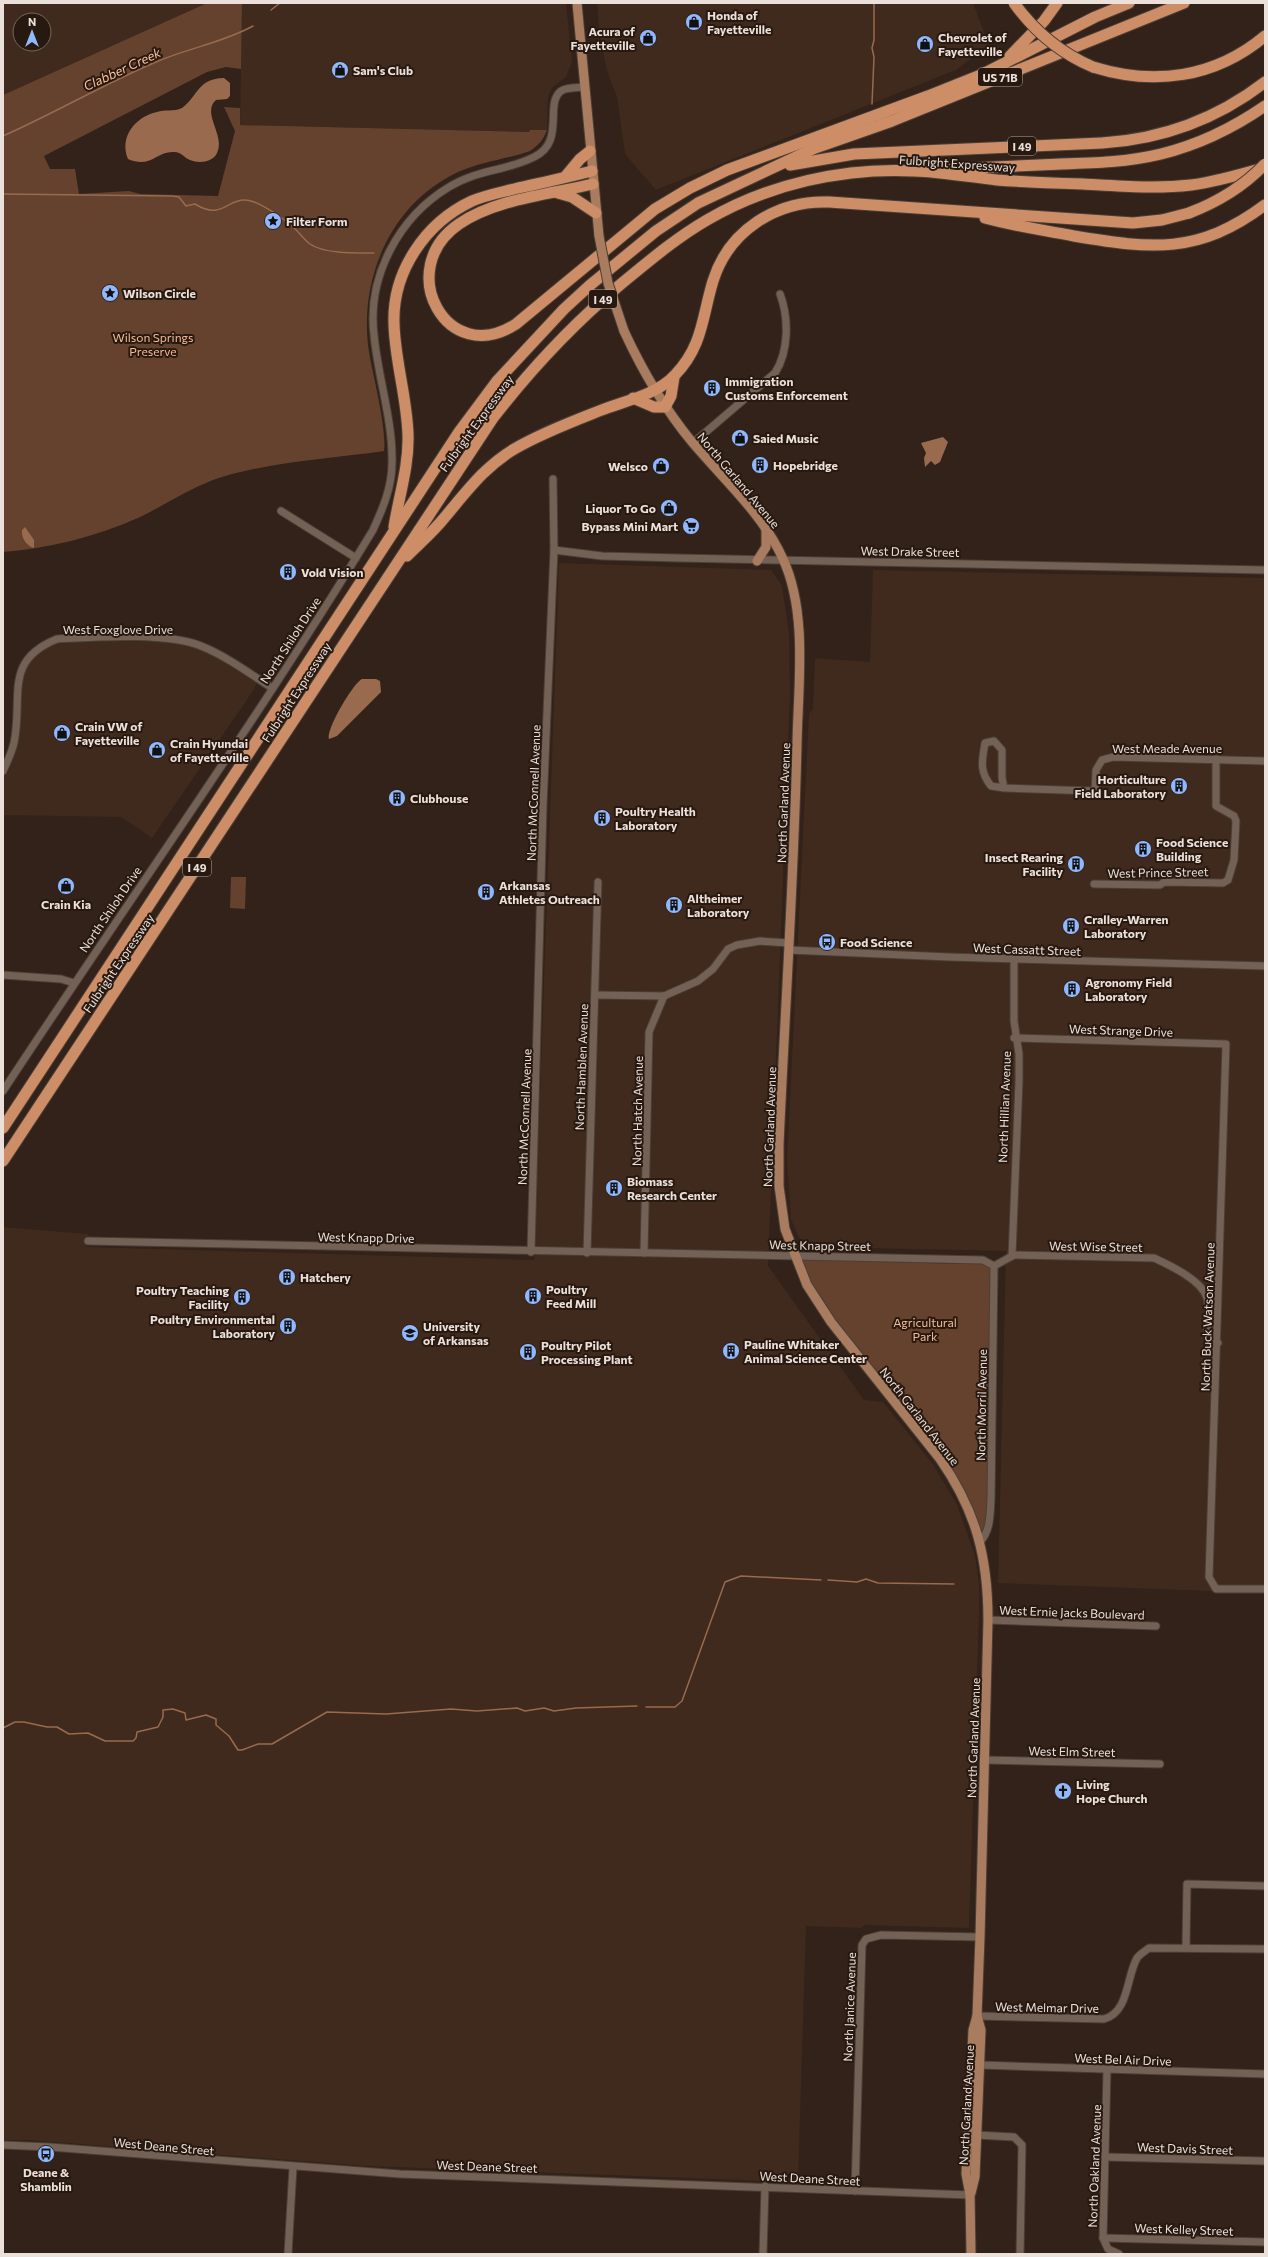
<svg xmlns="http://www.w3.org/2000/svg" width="1268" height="2257" viewBox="0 0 1268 2257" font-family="Commissioner,sans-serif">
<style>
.built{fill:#3f2a1d;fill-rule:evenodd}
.green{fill:#64422d}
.water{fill:#996a4e}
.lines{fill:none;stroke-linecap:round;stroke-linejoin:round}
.stream{stroke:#996a4e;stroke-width:1.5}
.minor-casing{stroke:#4b3f37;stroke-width:9}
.major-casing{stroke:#4b3f37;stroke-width:11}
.highway-casing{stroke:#4b3f37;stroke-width:13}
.minor{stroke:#736156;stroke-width:7}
.major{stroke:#a97c60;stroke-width:9}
.highway{stroke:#cd8e67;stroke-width:11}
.major-bridge-casing{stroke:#4b3f37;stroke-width:11;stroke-linecap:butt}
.highway-bridge-casing{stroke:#4b3f37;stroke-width:13;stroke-linecap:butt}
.major-bridge{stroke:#a97c60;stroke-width:9}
.highway-bridge{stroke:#cd8e67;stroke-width:11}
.labels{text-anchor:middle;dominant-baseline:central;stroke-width:4;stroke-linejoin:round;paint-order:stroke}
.shield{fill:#281910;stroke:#b0a49d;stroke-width:1}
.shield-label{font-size:11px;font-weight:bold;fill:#ebe0da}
.poi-label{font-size:12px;font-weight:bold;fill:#ebe0da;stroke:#281910;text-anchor:start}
.street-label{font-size:12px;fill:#ebe0da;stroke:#281910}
.park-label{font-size:12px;fill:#f7bd9a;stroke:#281910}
.water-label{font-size:13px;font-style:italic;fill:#fec3a1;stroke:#281910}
</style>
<rect width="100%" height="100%" fill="#322219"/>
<g class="built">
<path d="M 3,3 L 207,3 L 3,95 ZM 20,20 L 44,20 L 44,44 L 20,44 Z"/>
<polygon points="242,3 566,3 572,62 566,77 552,88 548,96 547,130 531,130 529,132 240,125"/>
<polygon points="597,3 973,3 989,45 956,70 656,190 625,154 617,97 607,71 599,31"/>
<polygon points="559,563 771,570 782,586 789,633 790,693 768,1266 864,1400 883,1402 932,1463 957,1504 975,1556 979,1583 979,1613 969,1928 864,1925 861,1928 806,1926 798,2182 368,2166 28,2140 3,2140 3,1227 88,1234 87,1247 534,1260"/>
<polygon points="873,570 1265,578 1265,1593 998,1583 1006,1251 819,1247 804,1244 798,1236 791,1219 787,1160 809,714 813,709 815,658 870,662"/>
<polygon points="158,638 199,645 258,680 253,691 152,838 121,817 3,815 3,771 13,748 17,686 33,653 57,639"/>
</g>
<g class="green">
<path d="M 207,3 L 242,3 L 241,69 L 226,67 L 207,72 L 44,156 L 50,169 L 75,169 L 79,194 L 129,191 L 140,194 L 218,196 L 235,131 L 224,107 L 240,108 L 240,125 L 529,132 L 530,130 L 547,130 C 543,140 539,145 530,151 C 507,159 481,162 458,172 C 390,204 358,280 369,352 C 373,376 387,429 384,451 C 329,459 265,462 213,480 C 187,490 163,506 138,518 C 95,537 50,548 3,552 L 3,95 Z"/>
<polygon points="231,877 246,877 245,909 230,908"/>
<polygon points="815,1257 815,1260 964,1264 965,1262 980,1263 990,1267 993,1273 988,1503 986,1529 984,1532 981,1531 966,1495 834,1323 817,1297 800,1258"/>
</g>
<g class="water">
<path d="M 224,78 L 230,83 L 230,96 L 227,99 L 216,100 C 201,113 226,136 217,153 C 213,162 199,164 190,160 C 184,158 182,152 174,152 C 156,151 151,169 128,159 C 119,137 135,117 157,112 C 165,109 174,112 182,108 C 199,95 197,79 224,78 Z"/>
<polygon points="943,437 948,442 940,462 935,465 931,461 925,467 924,458 926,453 921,443"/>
<path d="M 25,527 L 34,540 L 34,548 C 26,546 21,537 22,530 Z"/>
<path d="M 362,679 L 376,679 L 380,681 L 381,692 L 337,736 L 329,739 C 325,731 353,683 362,679 Z"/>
</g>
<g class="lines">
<g class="stream">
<polyline points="271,10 280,3"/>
<polyline points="872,104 874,57 872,48 874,40 874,3"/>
<path d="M 3,136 C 55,113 104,84 156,62 C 188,48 222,43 253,26"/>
<path d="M 3,194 L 172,196 L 179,197 L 186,206 L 195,204 C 224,222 227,195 251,201 C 264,205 283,218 293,227 C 299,232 304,240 310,244 C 324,254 357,253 374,253"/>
<polyline points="828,1580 857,1582 866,1579 878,1583 954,1584"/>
<polyline points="646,1707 675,1707 682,1701 725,1582 741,1576 821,1580"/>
<polyline points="3,1728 15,1722 24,1722 47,1727 57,1727 69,1734 88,1733 105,1741 133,1741 136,1738 137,1732 158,1727 163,1717 163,1710 173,1709 185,1713 186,1720 206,1715 216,1719 216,1725 229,1736 238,1750 242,1750 258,1744 272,1744 327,1712 386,1714 451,1709 477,1711 517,1708 525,1711 544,1708 554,1711 576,1708 637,1706"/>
</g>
<g class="minor-casing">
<g id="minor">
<path d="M 693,443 L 775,373 C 789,351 789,318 780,294"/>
<polyline points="281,511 356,558"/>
<polyline points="554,550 602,556 678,558 1265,570"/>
<path d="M 3,771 C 8,760 14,749 15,737 C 22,693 5,660 57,639 C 95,637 167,632 201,646 C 226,656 249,673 272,688"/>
<path d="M 1004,788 L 1002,778 L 1002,750 L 994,741 L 985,743 C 982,761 979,771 991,786 L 1004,788 L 1095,791 L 1096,770 L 1102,760 L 1113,757 L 1265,761"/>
<polyline points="1094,884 1160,885 1164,882 1223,883 1228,880 1234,860 1236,821 1234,816 1216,806 1216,759"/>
<polyline points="789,950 949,957 1265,966"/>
<polyline points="3,975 61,979 74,983"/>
<polyline points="595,995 664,996 698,981 713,969 728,949 737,945 760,941 789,943"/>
<polyline points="1014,1038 1226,1044 1209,1577 1216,1589 1265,1589"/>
<path d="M 3,1091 C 126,904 257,721 373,530 C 383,508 392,487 392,463 C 393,420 378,378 374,335 C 367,276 399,217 449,187 C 478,169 507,171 534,157 C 566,142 544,104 561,91 C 567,87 577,88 584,87"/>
<path d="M 88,1241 C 386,1250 685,1251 983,1260 L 994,1266"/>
<polyline points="531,1252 543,806 554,550 553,479"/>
<polyline points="587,1253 598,882"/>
<polyline points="644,1253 649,1032 664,996"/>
<polyline points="1012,1256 1019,1081 1019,1054 1014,1021 1014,959"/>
<path d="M 994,1266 L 1014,1255 L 1154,1258 C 1169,1265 1202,1280 1207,1298 C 1210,1309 1207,1325 1207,1336 L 1218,1343"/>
<path d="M 980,1542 C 991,1530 990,1514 991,1498 L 994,1266"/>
<polyline points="988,1620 1156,1626"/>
<polyline points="984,1760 1160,1764"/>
<polyline points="1186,1947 1187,1884 1265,1886"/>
<path d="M 977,2016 L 1104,2019 C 1129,2012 1126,1978 1137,1958 C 1140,1954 1145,1951 1149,1948 L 1265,1949"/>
<polyline points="980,2065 1265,2074"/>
<polyline points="1107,2070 1103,2238 1108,2249 1119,2254"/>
<polyline points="976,2135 1014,2137 1022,2145 1020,2254"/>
<polyline points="3,2145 50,2147 400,2174 970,2195"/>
<polyline points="1105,2157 1265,2161"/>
<polyline points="855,2191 862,1945 866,1939 881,1935 980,1937"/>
<polyline points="1103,2238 1265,2242"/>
<polyline points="288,2254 293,2167"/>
<polyline points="763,2254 765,2186"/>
</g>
</g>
<g class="major-casing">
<g id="major">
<polyline points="577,3 599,236"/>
<path d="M 624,331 C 643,372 664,408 692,442 C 723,479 763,514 783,559 C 808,613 798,686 797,744 C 794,877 785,1011 779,1144 L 779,1186 L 785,1229 L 807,1285 L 831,1322 L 940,1459 C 976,1511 988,1557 988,1620 L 980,1937 L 977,2016 L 973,2030 L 966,2174 L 970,2195 L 971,2254"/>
<polyline points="757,561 766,547 766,530"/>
<polyline points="971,2193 975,2177 981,2030 977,2016"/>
</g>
</g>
<g class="highway-casing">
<g id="highway">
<polyline points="1010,56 1044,21 1057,3"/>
<path d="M 1093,67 C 1154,86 1215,78 1265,36"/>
<path d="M 790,165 L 854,154 L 1102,143 C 1163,139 1217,119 1265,82"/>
<path d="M 949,169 C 987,167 1024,166 1061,164 C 1095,163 1128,162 1161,154 C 1198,145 1233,128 1265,106"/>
<polyline points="565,177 580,159 590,151"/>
<path d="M 593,184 C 551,194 495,199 459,224 C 393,269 447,369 516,324 L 655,209 L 690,188 L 727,170 L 928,96 L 983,74 L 1095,17 L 1129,3"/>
<polyline points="558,193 572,197 596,213"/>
<path d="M 985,218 C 1014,226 1044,230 1074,236 C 1152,249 1198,255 1265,205"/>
<polyline points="633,398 654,407 665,407 671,396 674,377"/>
<path d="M 394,527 C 399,496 409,466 408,435 C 407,398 395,361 394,324 C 392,272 425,223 472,201 C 486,195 503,192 518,188 C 543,183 567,177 592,171"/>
<path d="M 407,556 C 420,543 434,531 445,517 C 467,491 486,465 516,448 C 542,433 571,422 599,411 C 624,401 657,395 675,375 C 703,346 702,317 713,281 C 729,230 777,200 829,202 L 1133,223 L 1162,220 L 1189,213"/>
<polyline points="3,1128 459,432 497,381 564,309 589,286 656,231 698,203 815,148 892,121 1184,3"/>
<path d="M 3,1161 L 493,418 C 531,369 573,324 621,284 C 649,261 676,238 707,220 C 768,184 845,167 915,171 C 942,172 970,177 997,180 C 1025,182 1054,183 1083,184 C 1119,186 1155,189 1191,185 C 1215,182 1239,175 1263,168"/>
</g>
</g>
<use href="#minor" class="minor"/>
<use href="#major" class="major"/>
<use href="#highway" class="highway"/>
<g class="major-bridge-casing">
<polyline id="major-bridge" points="599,236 608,283 624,331"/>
</g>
<g class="highway-bridge-casing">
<g id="highway-bridge">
<path d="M 1014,3 C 1035,32 1060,53 1093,67"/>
<path d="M 1189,213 C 1218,202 1243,187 1265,164"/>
</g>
</g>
<use href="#major-bridge" class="major-bridge"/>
<use href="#highway-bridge" class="highway-bridge"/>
</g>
<defs>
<g id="shop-disc" transform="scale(0.9)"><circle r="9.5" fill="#91b8fd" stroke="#281910"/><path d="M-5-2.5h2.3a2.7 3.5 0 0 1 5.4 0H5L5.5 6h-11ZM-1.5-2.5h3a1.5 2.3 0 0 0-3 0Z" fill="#111"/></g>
<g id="sight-disc" transform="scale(0.9)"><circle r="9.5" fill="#91b8fd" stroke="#281910"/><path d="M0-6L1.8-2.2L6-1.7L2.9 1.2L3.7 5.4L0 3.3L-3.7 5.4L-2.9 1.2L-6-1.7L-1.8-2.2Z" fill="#111"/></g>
<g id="building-disc" transform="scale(0.9)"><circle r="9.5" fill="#91b8fd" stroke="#281910"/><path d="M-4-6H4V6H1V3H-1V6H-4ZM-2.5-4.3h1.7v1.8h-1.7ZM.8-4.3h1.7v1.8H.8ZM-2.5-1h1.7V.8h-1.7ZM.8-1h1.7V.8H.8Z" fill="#111"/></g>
<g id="supermarket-disc" transform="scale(0.9)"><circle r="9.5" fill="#91b8fd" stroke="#281910"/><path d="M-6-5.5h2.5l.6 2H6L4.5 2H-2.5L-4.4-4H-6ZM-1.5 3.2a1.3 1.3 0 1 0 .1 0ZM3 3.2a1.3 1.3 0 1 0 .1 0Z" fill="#111"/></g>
<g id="bus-disc" transform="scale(0.9)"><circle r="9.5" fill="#91b8fd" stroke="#281910"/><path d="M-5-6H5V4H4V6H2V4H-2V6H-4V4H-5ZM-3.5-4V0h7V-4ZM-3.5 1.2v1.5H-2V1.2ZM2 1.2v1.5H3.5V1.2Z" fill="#111"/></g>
<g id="university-disc" transform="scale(0.9)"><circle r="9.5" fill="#91b8fd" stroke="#281910"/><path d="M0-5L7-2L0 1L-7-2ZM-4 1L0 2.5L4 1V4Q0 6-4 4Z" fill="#111"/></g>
<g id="church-disc" transform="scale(0.9)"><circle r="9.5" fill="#91b8fd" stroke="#281910"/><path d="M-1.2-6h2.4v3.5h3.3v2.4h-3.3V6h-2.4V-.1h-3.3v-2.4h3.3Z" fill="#111"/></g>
</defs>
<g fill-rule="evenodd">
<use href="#shop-disc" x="694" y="22"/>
<use href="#shop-disc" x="648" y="38"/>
<use href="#shop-disc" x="925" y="44"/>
<use href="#shop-disc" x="340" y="70"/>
<use href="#sight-disc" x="273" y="221"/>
<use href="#sight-disc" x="110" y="293"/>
<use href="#building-disc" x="712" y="388"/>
<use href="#shop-disc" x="740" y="438"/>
<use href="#building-disc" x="760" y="465"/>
<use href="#shop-disc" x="661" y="466"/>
<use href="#shop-disc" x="669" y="508"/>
<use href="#supermarket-disc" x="691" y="526"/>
<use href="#building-disc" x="288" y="572"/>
<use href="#shop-disc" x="62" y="733"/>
<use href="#shop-disc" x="157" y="750"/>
<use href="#building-disc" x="1179" y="786"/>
<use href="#building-disc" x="397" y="798"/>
<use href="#building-disc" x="602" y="818"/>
<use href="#building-disc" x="1143" y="849"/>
<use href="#building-disc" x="1076" y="864"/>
<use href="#shop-disc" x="66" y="886"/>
<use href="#building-disc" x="486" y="892"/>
<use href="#building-disc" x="674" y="905"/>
<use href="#building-disc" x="1071" y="926"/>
<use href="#bus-disc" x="827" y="942"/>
<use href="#building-disc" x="1072" y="989"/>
<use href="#building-disc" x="614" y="1188"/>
<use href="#building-disc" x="287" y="1277"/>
<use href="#building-disc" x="533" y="1296"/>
<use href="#building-disc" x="242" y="1297"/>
<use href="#building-disc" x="288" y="1326"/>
<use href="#university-disc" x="410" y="1333"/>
<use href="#building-disc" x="731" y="1351"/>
<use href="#building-disc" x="528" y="1352"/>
<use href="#church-disc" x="1063" y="1791"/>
<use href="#bus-disc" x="46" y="2154"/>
</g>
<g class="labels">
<g class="shield">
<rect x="978" y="68" width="44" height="18" rx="3"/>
<rect x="1008" y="137" width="28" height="18" rx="3"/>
<rect x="589" y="290" width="28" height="18" rx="3"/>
<rect x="183" y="858" width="28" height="18" rx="3"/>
</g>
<g class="shield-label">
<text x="1000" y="77">US 71B</text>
<text x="1022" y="146">I 49</text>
<text x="603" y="299">I 49</text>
<text x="197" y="867">I 49</text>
</g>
<g class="poi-label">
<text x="707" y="15">Honda of<tspan x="707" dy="14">Fayetteville</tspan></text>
<text x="635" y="31" text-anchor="end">Acura of<tspan x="635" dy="14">Fayetteville</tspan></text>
<text x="938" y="37">Chevrolet of<tspan x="938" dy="14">Fayetteville</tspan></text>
<text x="353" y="70">Sam's Club</text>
<text x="286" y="221">Filter Form</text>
<text x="123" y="293">Wilson Circle</text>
<text x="725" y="381">Immigration<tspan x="725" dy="14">Customs Enforcement</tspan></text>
<text x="753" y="438">Saied Music</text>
<text x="773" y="465">Hopebridge</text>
<text x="648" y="466" text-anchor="end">Welsco</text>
<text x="656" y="508" text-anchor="end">Liquor To Go</text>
<text x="678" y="526" text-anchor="end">Bypass Mini Mart</text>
<text x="301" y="572">Vold Vision</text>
<text x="75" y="726">Crain VW of<tspan x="75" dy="14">Fayetteville</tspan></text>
<text x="170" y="743">Crain Hyundai<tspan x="170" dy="14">of Fayetteville</tspan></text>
<text x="1166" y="779" text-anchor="end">Horticulture<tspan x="1166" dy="14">Field Laboratory</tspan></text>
<text x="410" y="798">Clubhouse</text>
<text x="615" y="811">Poultry Health<tspan x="615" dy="14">Laboratory</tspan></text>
<text x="1156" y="842">Food Science<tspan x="1156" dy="14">Building</tspan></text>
<text x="1063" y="857" text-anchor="end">Insect Rearing<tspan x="1063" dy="14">Facility</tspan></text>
<text x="499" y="885">Arkansas<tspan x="499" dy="14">Athletes Outreach</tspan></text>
<text x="687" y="898">Altheimer<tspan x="687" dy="14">Laboratory</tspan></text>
<text x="66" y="904" text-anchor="middle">Crain Kia</text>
<text x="1084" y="919">Cralley-Warren<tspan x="1084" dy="14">Laboratory</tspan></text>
<text x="840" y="942">Food Science</text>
<text x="1085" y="982">Agronomy Field<tspan x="1085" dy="14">Laboratory</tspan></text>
<text x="627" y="1181">Biomass<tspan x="627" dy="14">Research Center</tspan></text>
<text x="300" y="1277">Hatchery</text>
<text x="546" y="1289">Poultry<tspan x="546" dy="14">Feed Mill</tspan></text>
<text x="229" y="1290" text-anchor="end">Poultry Teaching<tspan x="229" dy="14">Facility</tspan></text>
<text x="275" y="1319" text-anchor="end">Poultry Environmental<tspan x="275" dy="14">Laboratory</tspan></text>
<text x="423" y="1326">University<tspan x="423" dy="14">of Arkansas</tspan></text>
<text x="744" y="1344">Pauline Whitaker<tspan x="744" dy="14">Animal Science Center</tspan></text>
<text x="541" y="1345">Poultry Pilot<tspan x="541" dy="14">Processing Plant</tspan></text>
<text x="1076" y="1784">Living<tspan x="1076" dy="14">Hope Church</tspan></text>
<text x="46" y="2172" text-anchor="middle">Deane &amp;<tspan x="46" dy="14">Shamblin</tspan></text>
</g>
<g class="street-label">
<text transform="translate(957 163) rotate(4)">Fulbright Expressway</text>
<text transform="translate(476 423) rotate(-54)">Fulbright Expressway</text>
<text transform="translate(739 480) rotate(50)">North Garland Avenue</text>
<text transform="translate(910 551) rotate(1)">West Drake Street</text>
<text x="118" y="629">West Foxglove Drive</text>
<text transform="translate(290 640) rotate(-57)">North Shiloh Drive</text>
<text transform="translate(296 692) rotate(-57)">Fulbright Expressway</text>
<text x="1167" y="748">West Meade Avenue</text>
<text transform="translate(533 793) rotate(-88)">North McConnell Avenue</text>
<text transform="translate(783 803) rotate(-88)">North Garland Avenue</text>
<text transform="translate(1158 872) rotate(-1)">West Prince Street</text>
<text transform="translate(110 909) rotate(-56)">North Shiloh Drive</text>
<text transform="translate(1027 949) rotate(2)">West Cassatt Street</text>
<text transform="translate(118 963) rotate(-56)">Fulbright Expressway</text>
<text transform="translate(1121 1030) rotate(2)">West Strange Drive</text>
<text transform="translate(581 1067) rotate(-88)">North Hamblen Avenue</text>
<text transform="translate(1004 1107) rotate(-88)">North Hillian Avenue</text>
<text transform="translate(637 1111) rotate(-89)">North Hatch Avenue</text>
<text transform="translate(524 1117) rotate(-88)">North McConnell Avenue</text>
<text transform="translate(769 1127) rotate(-88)">North Garland Avenue</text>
<text transform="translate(366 1237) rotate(1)">West Knapp Drive</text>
<text transform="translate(820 1245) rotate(1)">West Knapp Street</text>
<text transform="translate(1096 1246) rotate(1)">West Wise Street</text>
<text transform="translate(1207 1317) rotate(-88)">North Buck Watson Avenue</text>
<text transform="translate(981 1405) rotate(-89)">North Morril Avenue</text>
<text transform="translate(920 1416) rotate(52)">North Garland Avenue</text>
<text transform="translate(1072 1612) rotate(2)">West Ernie Jacks Boulevard</text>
<text transform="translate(973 1738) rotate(-88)">North Garland Avenue</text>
<text transform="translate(1072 1751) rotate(1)">West Elm Street</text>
<text transform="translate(849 2007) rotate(-88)">North Janice Avenue</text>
<text transform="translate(1047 2007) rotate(1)">West Melmar Drive</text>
<text transform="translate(1123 2059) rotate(2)">West Bel Air Drive</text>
<text transform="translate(966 2105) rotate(-87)">North Garland Avenue</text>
<text transform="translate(164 2146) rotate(5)">West Deane Street</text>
<text transform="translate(1185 2148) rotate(2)">West Davis Street</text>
<text transform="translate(487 2166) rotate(2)">West Deane Street</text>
<text transform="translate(1094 2166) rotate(-88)">North Oakland Avenue</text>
<text transform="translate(810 2178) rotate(3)">West Deane Street</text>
<text transform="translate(1184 2229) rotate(2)">West Kelley Street</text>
</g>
<g class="park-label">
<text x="153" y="337">Wilson Springs<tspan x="153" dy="14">Preserve</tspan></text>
<text x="925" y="1322">Agricultural<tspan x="925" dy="14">Park</tspan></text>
</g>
<g class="water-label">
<text transform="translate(122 69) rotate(-25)">Clabber Creek</text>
</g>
</g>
<rect width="1268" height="2257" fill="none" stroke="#ebe0da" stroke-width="8"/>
<g transform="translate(32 32)"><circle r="19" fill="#281910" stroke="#766961"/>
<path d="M0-3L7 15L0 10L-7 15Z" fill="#91b8fd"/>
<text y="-6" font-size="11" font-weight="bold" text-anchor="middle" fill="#ebe0da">N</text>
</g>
</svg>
